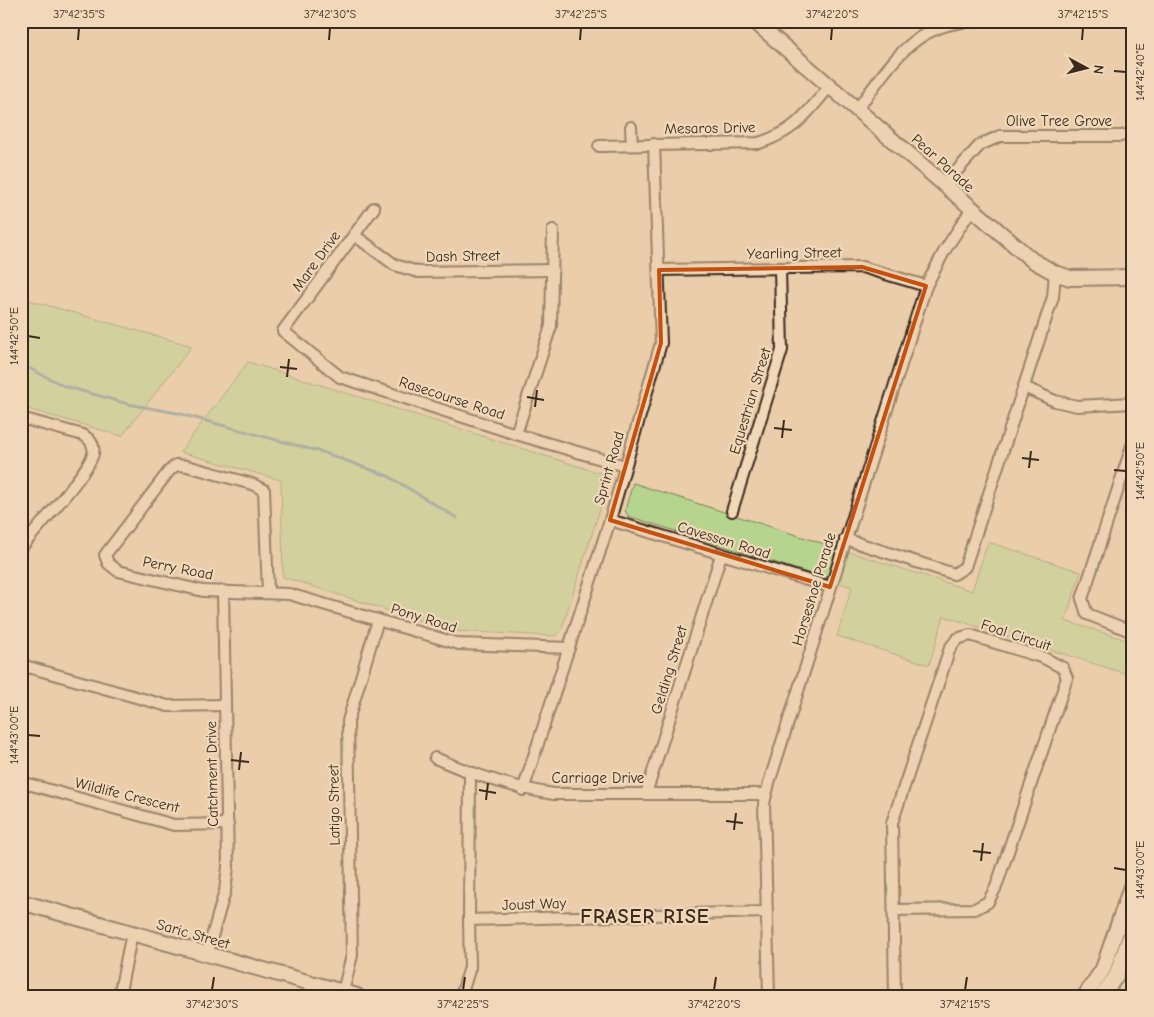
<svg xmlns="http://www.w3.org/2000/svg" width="1154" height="1017" viewBox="0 0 1154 1017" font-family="'Comic Neue',sans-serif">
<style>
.green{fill:#b5d58e;stroke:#788056}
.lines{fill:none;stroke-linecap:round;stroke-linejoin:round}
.stream{stroke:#6a8a98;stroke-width:3}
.street-casing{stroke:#3b2a1e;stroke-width:14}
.secondary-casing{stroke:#3b2a1e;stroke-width:18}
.street{stroke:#f1d8b8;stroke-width:10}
.secondary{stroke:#f1d8b8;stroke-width:14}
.marked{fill:none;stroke:#c55010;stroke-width:4;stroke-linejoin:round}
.ticks{fill:none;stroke:#3b2a1e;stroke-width:2}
.labels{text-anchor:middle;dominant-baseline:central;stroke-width:4.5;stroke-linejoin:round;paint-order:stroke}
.street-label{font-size:15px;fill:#3b2a1e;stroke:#f1d8b8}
.district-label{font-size:20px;font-weight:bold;letter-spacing:1px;fill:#3b2a1e;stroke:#f1d8b8}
.neatline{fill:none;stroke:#3b2a1e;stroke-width:2}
.ticks-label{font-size:12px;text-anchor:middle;fill:#3b2a1e}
</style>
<rect width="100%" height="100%" fill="#eacdab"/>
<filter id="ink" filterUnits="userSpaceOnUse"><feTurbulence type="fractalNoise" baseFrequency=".02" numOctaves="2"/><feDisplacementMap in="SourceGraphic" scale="10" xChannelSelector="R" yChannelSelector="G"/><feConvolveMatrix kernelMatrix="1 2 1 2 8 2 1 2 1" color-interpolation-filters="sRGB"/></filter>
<g filter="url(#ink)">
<g class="green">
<polygon points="21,298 192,346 122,436 21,407"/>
<polygon points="248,362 606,475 609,481 561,631 555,636 453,631 283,577 281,480 180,452"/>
<polygon points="633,483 972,591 988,542 1081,572 1065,621 1133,642 1133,676 944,616 929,665 837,636 852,587 628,516 625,510"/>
</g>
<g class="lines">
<polyline class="stream" points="21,364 64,386 128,404 177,413 325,453 388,476 457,518"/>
<g class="street-casing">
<g id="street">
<polyline points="766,32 775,21"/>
<path d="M 857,109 C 892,64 912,23 975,21"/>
<polyline points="631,127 632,145"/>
<path d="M 599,146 L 759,143 C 796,131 805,115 830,86"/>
<polyline points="945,184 980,145 1000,136 1121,136 1133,133"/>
<polyline points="374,208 283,331 340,377 516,434 625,466"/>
<polyline points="354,235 395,265 418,272 553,270"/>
<polyline points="659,270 862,267 926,286"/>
<polyline points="1024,387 1055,401 1077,406 1133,403"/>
<path d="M 21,418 L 83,435 C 90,439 95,445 93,454 C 88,473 36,529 21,548"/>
<polyline points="516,434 551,326 553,230"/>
<polyline points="1133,443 1082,599 1087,614 1133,632"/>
<polyline points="732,511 782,350 780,268"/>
<polyline points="610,520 830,587"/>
<polyline points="845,539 954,574 965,567 1053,297 1055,273"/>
<polyline points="268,592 264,490 252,484 187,466 176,465 169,471 105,555 108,563 118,571 203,591 289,594 459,644 569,648"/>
<polyline points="21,665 168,706 225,705"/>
<path d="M 435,758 C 474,775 512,788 554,794 L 766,794"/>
<polyline points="21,782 174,825 228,824"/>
<polyline points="523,790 610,520 661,343 654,144"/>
<polyline points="646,794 721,555"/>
<polyline points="894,910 975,909 988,902 996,887 1067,678 1063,668 1044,658 970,635 957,639 950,648 892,823 895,996"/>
<polyline points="469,920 470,774"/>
<polyline points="207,954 225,891 228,867 223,591"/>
<polyline points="343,992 352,955 348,721 378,620"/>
<polyline points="119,996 132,933"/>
<polyline points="461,996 470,967 469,920 767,912"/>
<polyline points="769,996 764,803 769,783 926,286 945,250 971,210"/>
</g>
</g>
<g class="secondary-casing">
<g id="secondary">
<polyline points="754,21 1032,260 1055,273 1070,278 1133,277"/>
<polyline points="21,902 357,996"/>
<polyline points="1085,996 1103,969 1133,881"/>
<polyline points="1102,996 1116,976 1133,928"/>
</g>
</g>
<use href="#street" class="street"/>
<use href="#secondary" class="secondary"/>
</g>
</g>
<path d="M0 0H1154V1017H0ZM 862,267 L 926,286 L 830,587 L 610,520 L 661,343 L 659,270 Z" fill="#eacdab" fill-opacity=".55" fill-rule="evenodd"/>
<path class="marked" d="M 862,267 L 926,286 L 830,587 L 610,520 L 661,343 L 659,270 Z"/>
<path class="ticks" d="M 78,40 L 79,28M 329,40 L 330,28M 580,40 L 581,28M 831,40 L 832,28M 1082,40 L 1083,28M 1114,71 L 1126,72M 28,336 L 40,338M 280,367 L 297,369M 287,377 L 289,359M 527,397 L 544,400M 535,407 L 537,390M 774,428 L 792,430M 782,438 L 784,420M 1022,458 L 1039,460M 1029,468 L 1031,451M 1114,470 L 1126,471M 28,735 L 40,736M 231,760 L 249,762M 239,770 L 241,752M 479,790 L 496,793M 486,800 L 488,783M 726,821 L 743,823M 734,830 L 736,813M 973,851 L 991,853M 981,861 L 983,843M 1114,868 L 1126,870M 212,990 L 214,977M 463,990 L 465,977M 714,990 L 716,977M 965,990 L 967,977"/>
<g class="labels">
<g class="street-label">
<text x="1059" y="121">Olive Tree Grove</text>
<text transform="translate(710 128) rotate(-1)">Mesaros Drive</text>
<text transform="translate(943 163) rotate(42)">Pear Parade</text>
<text transform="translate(794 253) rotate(-1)">Yearling Street</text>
<text transform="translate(463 256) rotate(-1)">Dash Street</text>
<text transform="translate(316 261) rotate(-54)">Mare Drive</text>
<text transform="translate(452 398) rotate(18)">Rasecourse Road</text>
<text transform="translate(750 401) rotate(-73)">Equestrian Street</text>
<text transform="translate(609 468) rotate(-74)">Sprint Road</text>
<text transform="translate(724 540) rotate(17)">Cavesson Road</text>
<text transform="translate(178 568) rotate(11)">Perry Road</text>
<text transform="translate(814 589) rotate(-73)">Horseshoe Parade</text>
<text transform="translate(424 618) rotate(17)">Pony Road</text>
<text transform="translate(1016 635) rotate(18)">Foal Circuit</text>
<text transform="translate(669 670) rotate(-73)">Gelding Street</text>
<text transform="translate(212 774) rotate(-91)">Catchment Drive</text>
<text x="598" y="778">Carriage Drive</text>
<text transform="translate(127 795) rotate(14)">Wildlife Crescent</text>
<text transform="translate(334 805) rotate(-91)">Latigo Street</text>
<text transform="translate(534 904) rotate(-2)">Joust Way</text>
<text transform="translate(193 934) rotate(16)">Saric Street</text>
</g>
<g class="district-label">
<text x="645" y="916">FRASER RISE</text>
</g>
</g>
<rect width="1154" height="1017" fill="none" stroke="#f1d8b8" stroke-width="55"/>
<g transform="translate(1086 68) rotate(97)" stroke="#f1d8b8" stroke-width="4" paint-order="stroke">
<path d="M0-4L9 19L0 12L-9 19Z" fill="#3b2a1e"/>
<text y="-8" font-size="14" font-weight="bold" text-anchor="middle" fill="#3b2a1e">N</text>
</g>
<rect x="28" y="28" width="1098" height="962" class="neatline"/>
<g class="ticks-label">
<text x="79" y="18">37°42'35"S</text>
<text x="330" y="18">37°42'30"S</text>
<text x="581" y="18">37°42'25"S</text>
<text x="832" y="18">37°42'20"S</text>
<text x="1083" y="18">37°42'15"S</text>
<text transform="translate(1140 72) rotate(-90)" y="4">144°42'40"E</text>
<text transform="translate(14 336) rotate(-90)" y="4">144°42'50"E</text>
<text transform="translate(1140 471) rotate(-90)" y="4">144°42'50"E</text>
<text transform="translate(14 735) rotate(-90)" y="4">144°43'00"E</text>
<text transform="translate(1140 870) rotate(-90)" y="4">144°43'00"E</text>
<text x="212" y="1008">37°42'30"S</text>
<text x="463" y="1008">37°42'25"S</text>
<text x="714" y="1008">37°42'20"S</text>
<text x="965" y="1008">37°42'15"S</text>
</g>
</svg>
